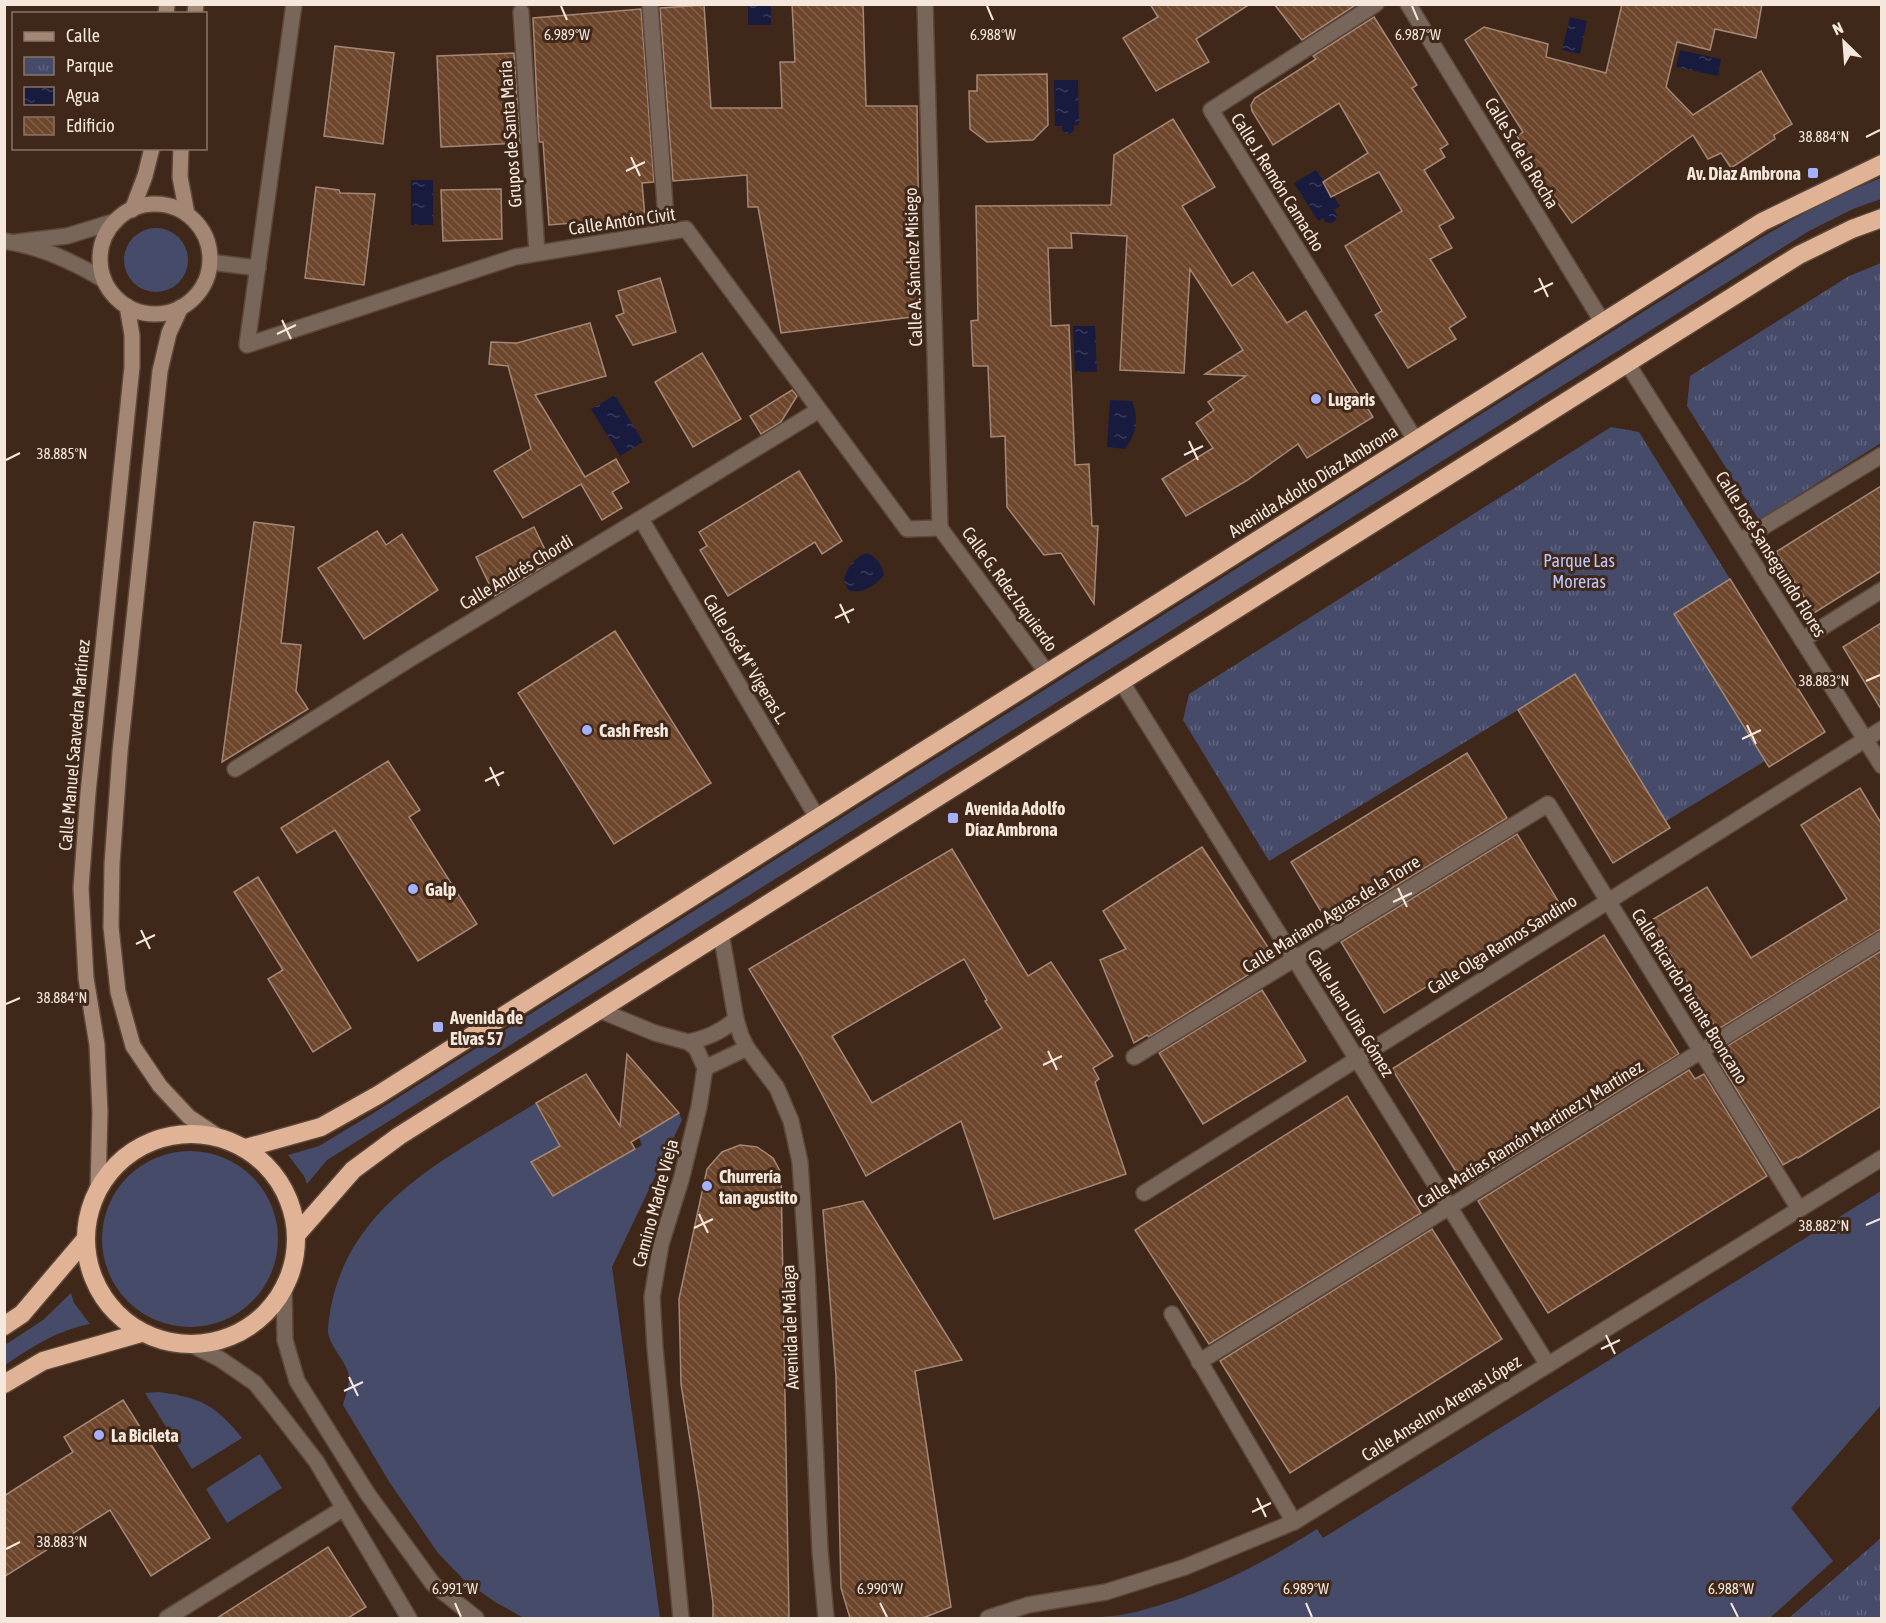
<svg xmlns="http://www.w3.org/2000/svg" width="1886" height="1623" viewBox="0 0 1886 1623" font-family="'Asap Condensed',sans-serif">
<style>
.grass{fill:#464b6a}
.park{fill:url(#park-tufts)}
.water{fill:url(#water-ripples)}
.building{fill:url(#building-back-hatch);stroke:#a48877;stroke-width:1.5;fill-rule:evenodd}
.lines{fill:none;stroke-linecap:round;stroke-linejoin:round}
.street-casing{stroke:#5c4738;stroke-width:18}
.secondary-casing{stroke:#5c4738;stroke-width:18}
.highway-casing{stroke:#5c4738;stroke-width:21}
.street{stroke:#79665b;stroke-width:15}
.secondary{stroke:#a38673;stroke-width:15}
.highway{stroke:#e1b396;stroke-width:18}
.ticks{fill:none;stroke:#f6e7dd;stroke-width:2}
.poi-dot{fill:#a5b1fc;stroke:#3f2819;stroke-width:2}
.labels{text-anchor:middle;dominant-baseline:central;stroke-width:6;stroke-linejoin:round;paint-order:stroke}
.street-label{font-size:18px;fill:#f6e7dd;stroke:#3f2819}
.poi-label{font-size:18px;font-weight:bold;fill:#f6e7dd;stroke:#3f2819;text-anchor:start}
.park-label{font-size:18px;fill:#bcc6fc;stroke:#3f2819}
.ticks-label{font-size:15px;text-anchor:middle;fill:#f6e7dd;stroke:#3f2819;stroke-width:6;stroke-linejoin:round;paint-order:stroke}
</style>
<defs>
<pattern id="park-tufts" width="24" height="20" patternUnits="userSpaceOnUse" patternTransform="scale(1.5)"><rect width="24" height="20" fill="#464b6a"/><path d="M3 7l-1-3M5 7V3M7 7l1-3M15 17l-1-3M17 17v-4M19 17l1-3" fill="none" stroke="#61657f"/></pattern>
<pattern id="water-ripples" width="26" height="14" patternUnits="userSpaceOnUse" patternTransform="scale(1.5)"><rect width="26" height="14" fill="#181b3e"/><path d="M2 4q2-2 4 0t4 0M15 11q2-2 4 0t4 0" fill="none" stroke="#3a3c59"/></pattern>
<pattern id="building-back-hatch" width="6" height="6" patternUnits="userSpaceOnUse" patternTransform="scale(1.5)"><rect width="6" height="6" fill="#6d462c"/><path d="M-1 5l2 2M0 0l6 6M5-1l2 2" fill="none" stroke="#82614a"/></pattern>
</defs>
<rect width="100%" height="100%" fill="#3f2819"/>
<g class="grass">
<path d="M 1881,178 L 1881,199 L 1853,209 L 1809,231 L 327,1160 L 307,1184 L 304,1176 L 288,1155 L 319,1146 L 372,1114 L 1754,242 C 1796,217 1836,195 1881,178 Z"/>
<circle cx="156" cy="260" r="32"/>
<path d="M 536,1103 L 560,1146 L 531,1163 L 554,1196 L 642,1145 L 639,1137 L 679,1113 L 682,1120 L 612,1267 L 660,1618 L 524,1618 L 495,1602 L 464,1580 L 438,1553 L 390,1483 L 343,1405 C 345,1397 349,1386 349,1378 C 349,1363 326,1344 328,1328 C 339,1207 444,1160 536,1103 Z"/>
<circle cx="190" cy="1239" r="88"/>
<path d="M 1881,1191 L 1881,1405 L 1791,1508 L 1833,1561 L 1770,1618 L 1093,1618 C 1110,1616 1127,1615 1143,1610 C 1207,1593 1262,1564 1317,1529 L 1323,1538 Z"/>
<path d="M 71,1293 L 74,1303 L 90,1324 C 58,1330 32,1347 5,1365 L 5,1345 L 43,1320 Z"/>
<path d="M 159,1392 C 202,1398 215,1405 242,1438 L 192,1469 L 145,1393 Z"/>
<polygon points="260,1454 282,1488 227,1523 206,1489"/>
</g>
<g class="park">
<polygon points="1881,263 1881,443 1759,520 1687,406 1690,376 1849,276"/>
<polygon points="1611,427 1639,432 1730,579 1674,614 1765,761 1666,821 1518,710 1269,861 1183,720 1189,694"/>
<polygon points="1881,1538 1881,1618 1789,1618"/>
</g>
<g class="water">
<rect x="748" y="5" width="23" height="20"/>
<polygon points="1570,17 1587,21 1580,54 1562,50"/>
<polygon points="1680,50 1721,59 1718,76 1676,67"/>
<polygon points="1054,80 1078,80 1079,125 1074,125 1074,131 1068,134 1062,131 1062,126 1055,126"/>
<polygon points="1316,170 1340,206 1334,210 1337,214 1336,220 1331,223 1325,222 1323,218 1318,221 1294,183"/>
<rect x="411" y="180" width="22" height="45"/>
<polygon points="1073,326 1095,326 1097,372 1075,372"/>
<polygon points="615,395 643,442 620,456 591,409"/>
<path d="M 1110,400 L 1132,401 C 1139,419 1137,433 1125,449 L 1107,447 Z"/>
<path d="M 867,553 C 876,556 882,565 884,575 C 876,585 862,595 848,590 L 844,579 C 848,567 854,557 867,553 Z"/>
</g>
<g class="building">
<polygon points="792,4 863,4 866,106 917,106 920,316 781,333 758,207 748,207 747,175 673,181 660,8 704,5 711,108 782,108 780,62 795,62"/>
<polygon points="1150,4 1250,4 1196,39 1209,62 1156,91 1123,38 1158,17"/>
<polygon points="1274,4 1357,4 1302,40"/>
<polygon points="1622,4 1762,4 1756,38 1715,29 1710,50 1677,42 1666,87 1693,115 1761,71 1792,124 1774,135 1775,139 1731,168 1721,153 1708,159 1693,135 1572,223 1549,191 1517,136 1523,132 1465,40 1484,27 1548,44 1546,57 1606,73"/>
<polygon points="641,9 654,182 642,183 645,217 549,225 543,142 539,142 533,18"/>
<polygon points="1374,17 1417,85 1412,88 1448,144 1440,149 1445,157 1424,170 1454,218 1439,226 1452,248 1430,259 1466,317 1449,328 1456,339 1408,368 1375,315 1382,311 1345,246 1402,211 1379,172 1331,197 1323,182 1368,153 1339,103 1273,145 1252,111 1251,105 1255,98 1316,59 1313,56"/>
<polygon points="335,46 394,53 383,144 324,136"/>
<polygon points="514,53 520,143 441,147 437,56"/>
<polygon points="1047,74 1048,125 1033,140 987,142 970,129 969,91 977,91 977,75"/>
<polygon points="1173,119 1215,187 1182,206 1232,286 1253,272 1287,323 1306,311 1373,417 1307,458 1298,444 1246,481 1186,516 1162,479 1213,448 1196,423 1214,410 1208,402 1246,376 1205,374 1243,350 1190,269 1184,373 1120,370 1127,236 1071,233 1072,248 1048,248 1051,326 1069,325 1075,465 1089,464 1092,526 1098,526 1094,604 1061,553 1044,555 1007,507 1005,436 991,437 988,366 973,366 971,321 978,320 976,206 1111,205 1114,155"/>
<polygon points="316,187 339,190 340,193 375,194 364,285 305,278"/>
<polygon points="501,189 502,239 443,241 441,190"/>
<polygon points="660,278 676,332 633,345 616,316 624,313 618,291"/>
<polygon points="590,323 606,376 535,395 585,477 616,459 629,482 612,492 622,508 602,520 581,484 523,518 494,471 531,449 508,366 489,364 491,342 517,343"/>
<polygon points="702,353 741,419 693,447 655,382"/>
<polygon points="792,390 797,396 781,422 761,434 750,416"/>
<polygon points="799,471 842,541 822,554 815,542 728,596 700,550 707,546 699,532"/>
<polygon points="1881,486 1881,571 1814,613 1776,552"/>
<polygon points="254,522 294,527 281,643 301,645 296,691 308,709 222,762"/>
<polygon points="534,527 551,562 495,596 476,557"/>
<polygon points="377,531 386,545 402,534 438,590 364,639 318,568"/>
<polygon points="1730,579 1825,732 1769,767 1674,614"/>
<polygon points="1881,623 1881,709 1843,647"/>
<polygon points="615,631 711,783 614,844 518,693"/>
<polygon points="1575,674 1670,828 1613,863 1518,710"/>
<polygon points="1467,753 1507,818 1330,926 1291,862"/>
<polygon points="388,761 420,810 409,817 477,924 418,961 335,830 297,853 281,828"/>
<polygon points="1860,788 1881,823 1881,929 1717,1030 1650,921 1707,887 1751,958 1847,899 1801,825"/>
<polygon points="1517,834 1560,904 1384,1013 1341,942"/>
<polygon points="1202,847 1275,958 1149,1037 1147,1035 1134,1043 1100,960 1126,949 1103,911"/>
<path d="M 952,849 L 1028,976 L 1051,962 L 1113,1056 L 1093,1068 L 1099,1079 L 1095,1082 L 1126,1174 L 994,1219 L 961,1121 L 866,1176 L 801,1055 L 749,969 ZM 964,959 L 987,1000 L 985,1001 L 1002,1028 L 872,1103 L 832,1036 Z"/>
<polygon points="258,877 351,1028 313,1052 268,979 283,970 234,892"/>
<polygon points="1604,935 1679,1054 1467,1184 1463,1177 1460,1178 1392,1069"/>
<polygon points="1881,951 1881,1106 1798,1158 1797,1157 1783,1165 1720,1063 1733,1056 1727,1046"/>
<polygon points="1262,990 1306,1061 1203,1124 1159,1053"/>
<polygon points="627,1054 679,1113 631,1142 635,1149 553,1196 531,1162 560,1146 536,1103 586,1074 620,1126"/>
<polygon points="1689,1070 1695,1079 1704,1074 1767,1176 1548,1313 1478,1201"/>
<polygon points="1347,1096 1421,1213 1209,1344 1135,1230"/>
<polygon points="740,1145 757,1147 773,1158 781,1173 789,1618 713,1618 713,1603 699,1496 681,1384 679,1299 707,1169 722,1152"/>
<polygon points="863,1201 962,1360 915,1371 951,1607 923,1618 850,1618 841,1588 836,1376 823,1210"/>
<polygon points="1432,1229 1502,1339 1290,1473 1220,1361"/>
<polygon points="123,1400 210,1538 151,1576 110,1510 4,1577 4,1496 73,1452 64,1437"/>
<polygon points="328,1547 366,1607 348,1618 217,1618"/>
</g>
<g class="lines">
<g class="street-casing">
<g id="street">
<polyline points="294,4 247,345 515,257 686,229 907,529 940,528"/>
<polyline points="650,4 667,232"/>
<polyline points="925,4 940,528"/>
<polyline points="1376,4 1211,110 1416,441"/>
<polyline points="1408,4 1603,323"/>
<polyline points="521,12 537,253"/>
<path d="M 4,241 C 39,246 74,262 104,280"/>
<polyline points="17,242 67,236 116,221"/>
<polyline points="210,262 258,268"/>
<polyline points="1627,363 1882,766"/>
<polyline points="641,519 818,819"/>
<polyline points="940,528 1048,674"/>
<polyline points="1740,541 1882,455"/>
<polyline points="1802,640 1882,590"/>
<polyline points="1121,681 1548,1365"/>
<polyline points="235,769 410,659 819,410"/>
<polyline points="721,933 736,1019 741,1036 747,1048 777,1088 791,1121 800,1162 807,1268 820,1551 826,1618"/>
<polyline points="599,1010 655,1033 688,1042 696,1048 705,1068 699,1107 681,1180 661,1244 652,1297 655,1348 681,1618"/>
<path d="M 688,1042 C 707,1038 721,1032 736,1019"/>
<polyline points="1134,1057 1548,804 1799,1209"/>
<polyline points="705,1068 747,1048"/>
<polyline points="1144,1193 1882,729"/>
<polyline points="284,1289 285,1340 297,1381 367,1493 433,1584 476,1618"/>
<polyline points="1172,1314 1294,1522"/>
<polyline points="192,1345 220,1359 255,1383 275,1408 316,1461 409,1618"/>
<polyline points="1199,1362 1882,939"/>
<polyline points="167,1618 344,1508"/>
<polyline points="988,1618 1028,1605 1106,1592 1185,1567 1294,1522 1882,1158"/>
</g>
</g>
<g class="secondary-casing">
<g id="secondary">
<polyline points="166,14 167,4"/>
<polyline points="195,14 196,4"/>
<polyline points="181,148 180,177 187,214"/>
<circle cx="155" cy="259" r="55"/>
<polyline points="132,210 145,176 152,148"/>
<polyline points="181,307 169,333 160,371 120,752 112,864 111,927 118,992 133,1046 160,1086 189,1117 219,1137"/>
<polyline points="98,1188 100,1112 97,1045 86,978 81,888 88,793 132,367 132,335 127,306"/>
</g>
</g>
<g class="highway-casing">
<g id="highway">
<circle cx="191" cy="1239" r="105"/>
<polyline points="246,1148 321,1127 378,1095 1762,222 1882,164"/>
<polyline points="297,1234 353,1170 399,1136 1799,255 1852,229 1882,218"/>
<polyline points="4,1326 22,1314 84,1241"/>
<polyline points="4,1384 43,1361 141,1333"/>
</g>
</g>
<use href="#street" class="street"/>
<use href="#secondary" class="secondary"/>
<use href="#highway" class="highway"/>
</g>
<path class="ticks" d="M 561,6 L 567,20M 987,6 L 993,20M 1412,6 L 1418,20M 1866,137 L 1880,130M 631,157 L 640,176M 626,171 L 645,162M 1539,278 L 1548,297M 1534,292 L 1553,283M 282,320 L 291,339M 277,334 L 296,325M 1189,441 L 1198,460M 1184,455 L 1203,446M 6,460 L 20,453M 840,604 L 849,623M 835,618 L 854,609M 1866,681 L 1880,675M 1747,725 L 1756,744M 1742,739 L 1761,730M 490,767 L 499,786M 485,781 L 504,772M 1398,888 L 1407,907M 1393,902 L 1412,893M 141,930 L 150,949M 136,944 L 155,935M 6,1004 L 20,998M 1048,1051 L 1057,1070M 1043,1065 L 1062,1056M 699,1214 L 708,1233M 1866,1225 L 1880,1219M 694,1228 L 713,1219M 1606,1335 L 1615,1354M 1601,1349 L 1620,1340M 349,1377 L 358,1396M 344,1391 L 363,1382M 1257,1498 L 1266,1517M 1252,1512 L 1271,1503M 6,1549 L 20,1542M 455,1603 L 461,1617M 880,1603 L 887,1617M 1306,1603 L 1312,1617M 1731,1603 L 1738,1617"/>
<g class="poi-dot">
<rect x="1807" y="167" width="12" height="12" rx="3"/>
<circle cx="1316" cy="399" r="6"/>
<circle cx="587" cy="730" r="6"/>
<rect x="947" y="812" width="12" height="12" rx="3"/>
<circle cx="413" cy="889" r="6"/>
<rect x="432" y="1021" width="12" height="12" rx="3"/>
<circle cx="707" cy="1186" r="6"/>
<circle cx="99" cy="1435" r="6"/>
</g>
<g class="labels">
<g class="street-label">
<text transform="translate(510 134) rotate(-94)">Grupos de Santa María</text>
<text transform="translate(1522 153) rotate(59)">Calle S. de la Rocha</text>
<text transform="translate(1278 182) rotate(58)">Calle J. Remón Camacho</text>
<text transform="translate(622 221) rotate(-8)">Calle Antón Civit</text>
<text transform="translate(913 267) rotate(-92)">Calle A. Sánchez Misiego</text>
<text transform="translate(1313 481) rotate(-32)">Avenida Adolfo Díaz Ambrona</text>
<text transform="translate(1771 554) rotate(58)">Calle José Sansegundo Flores</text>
<text transform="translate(516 572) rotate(-31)">Calle Andrés Chordi</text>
<text transform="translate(1010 589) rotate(54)">Calle G. Rdez Izquierdo</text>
<text transform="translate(746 659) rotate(59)">Calle José Mª Vigeras L.</text>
<text transform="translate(74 745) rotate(-85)">Calle Manuel Saavedra Martínez</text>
<text transform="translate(1331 914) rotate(-32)">Calle Mariano Aguas de la Torre</text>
<text transform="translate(1502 944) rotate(-32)">Calle Olga Ramos Sandino</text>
<text transform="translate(1690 996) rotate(58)">Calle Ricardo Puente Broncano</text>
<text transform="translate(1351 1013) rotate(58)">Calle Juan Uña Gómez</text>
<text transform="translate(1530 1134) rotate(-32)">Calle Matías Ramón Martínez y Martínez</text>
<text transform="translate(655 1203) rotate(-75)">Camino Madre Vieja</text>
<text transform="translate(790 1327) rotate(-92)">Avenida de Málaga</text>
<text transform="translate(1441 1408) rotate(-32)">Calle Anselmo Arenas López</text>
</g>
<g class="poi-label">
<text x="1801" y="173" text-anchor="end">Av. Diaz Ambrona</text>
<text x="1328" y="399">Lugaris</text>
<text x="599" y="730">Cash Fresh</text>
<text x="965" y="808">Avenida Adolfo<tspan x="965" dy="21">Díaz Ambrona</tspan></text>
<text x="425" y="889">Galp</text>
<text x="450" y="1017">Avenida de<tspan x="450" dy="21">Elvas 57</tspan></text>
<text x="719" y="1176">Churrería<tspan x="719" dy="21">tan agustito</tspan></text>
<text x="111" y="1435">La Bicileta</text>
</g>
<g class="park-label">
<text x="1579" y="560">Parque Las<tspan x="1579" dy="21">Moreras</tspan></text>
</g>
</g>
<g class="ticks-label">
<text x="1418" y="40">6.987°W</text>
<text x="567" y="40">6.989°W</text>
<text x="993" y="40">6.988°W</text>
<text x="1824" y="142">38.884°N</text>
<text x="62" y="459">38.885°N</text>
<text x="1824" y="686">38.883°N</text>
<text x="62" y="1003">38.884°N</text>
<text x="1824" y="1231">38.882°N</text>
<text x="62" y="1547">38.883°N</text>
<text x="455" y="1594">6.991°W</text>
<text x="880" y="1594">6.990°W</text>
<text x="1306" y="1594">6.989°W</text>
<text x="1731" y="1594">6.988°W</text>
</g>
<rect width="1886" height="1623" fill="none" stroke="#f6e7dd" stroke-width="12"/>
<rect x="12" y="12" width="195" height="138" fill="#3f2819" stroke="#887467" stroke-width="1.5"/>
<rect x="24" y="32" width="30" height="9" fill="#a38673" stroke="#887467" stroke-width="1.5"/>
<text x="66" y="42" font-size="18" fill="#f6e7dd">Calle</text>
<rect x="24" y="57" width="30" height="18" fill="url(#park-tufts)" stroke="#887467" stroke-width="1.5"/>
<text x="66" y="72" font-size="18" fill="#f6e7dd">Parque</text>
<rect x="24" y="87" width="30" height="18" fill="url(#water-ripples)" stroke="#887467" stroke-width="1.5"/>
<text x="66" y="102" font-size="18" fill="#f6e7dd">Agua</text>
<rect x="24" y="117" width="30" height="18" fill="url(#building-back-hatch)" stroke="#887467" stroke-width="1.5"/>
<text x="66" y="132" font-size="18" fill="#f6e7dd">Edificio</text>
<g transform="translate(1844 42) rotate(335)" stroke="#3f2819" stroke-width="4.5" paint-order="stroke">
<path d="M0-4.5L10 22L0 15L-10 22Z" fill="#f6e7dd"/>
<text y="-9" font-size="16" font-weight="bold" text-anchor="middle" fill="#f6e7dd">N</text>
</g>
</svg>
